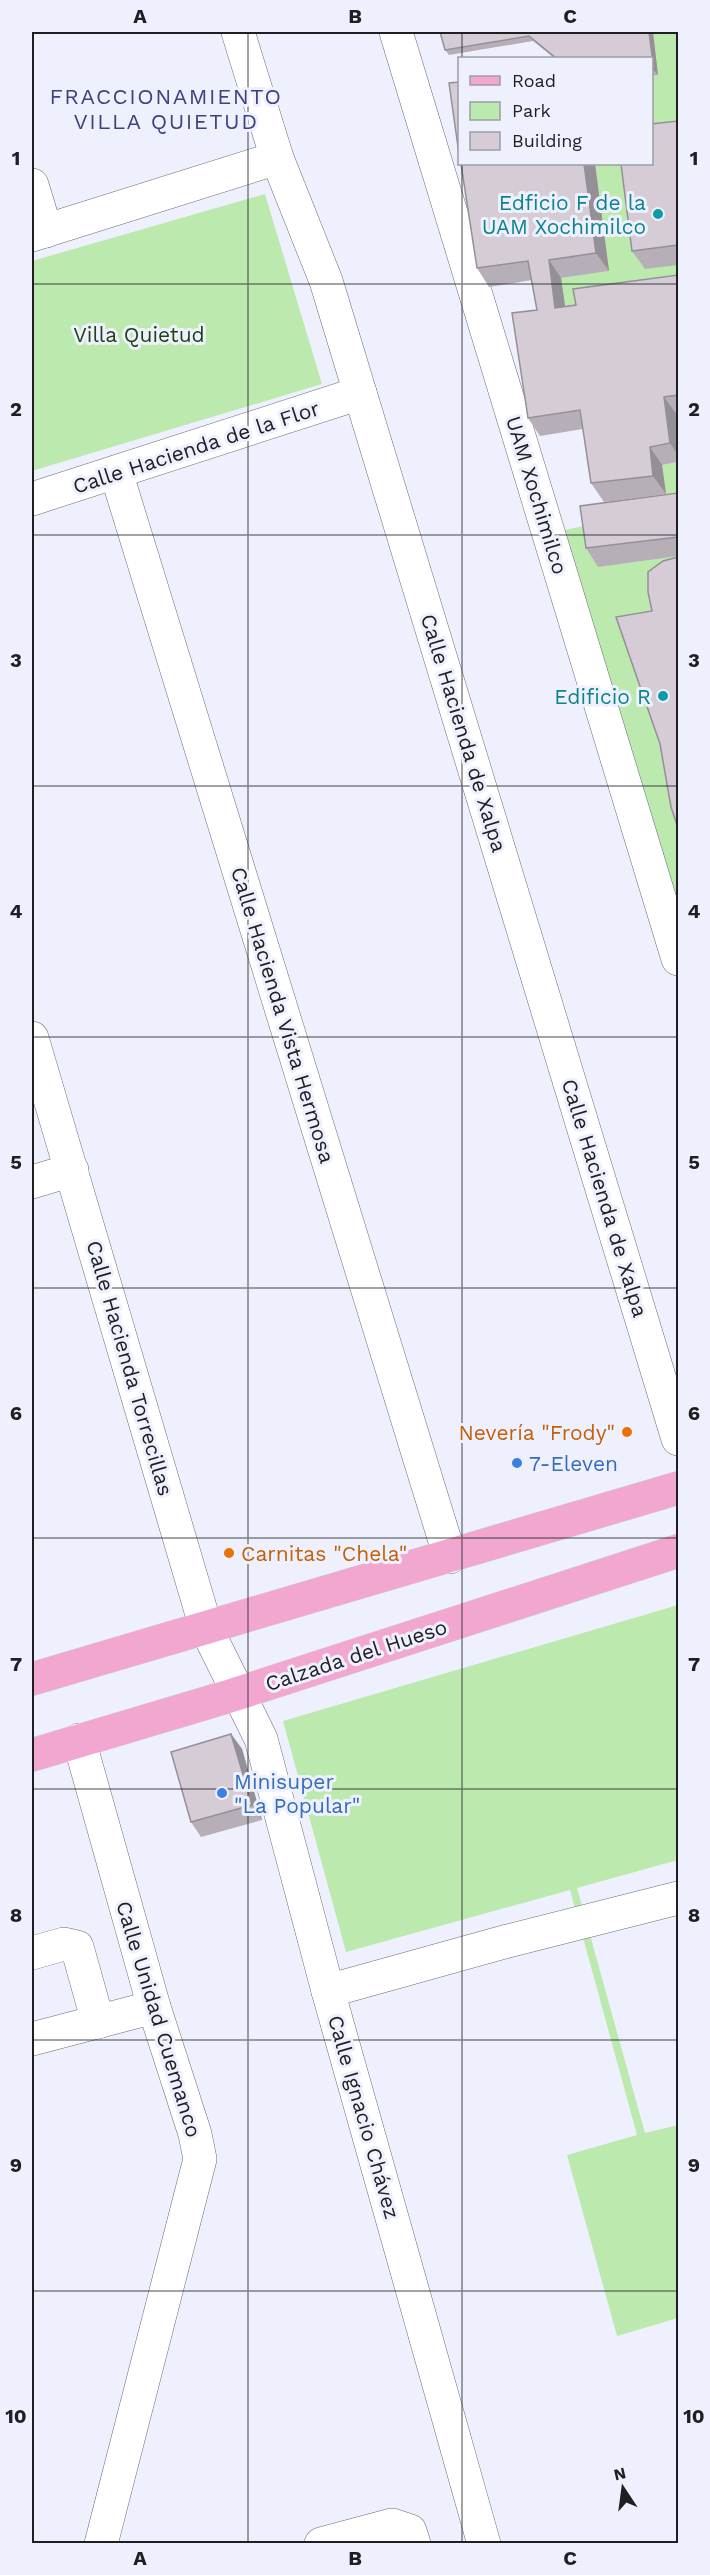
<svg xmlns="http://www.w3.org/2000/svg" width="710" height="2575" viewBox="0 0 710 2575" font-family="'Work Sans',sans-serif">
<style>
.green{fill:#bce9ae}
.lines{fill:none;stroke-linecap:round;stroke-linejoin:round}
.minor-casing{stroke:#6a6c77;stroke-width:34}
.major-casing{stroke:#d2d2d3;stroke-width:34}
.minor{stroke:#fff;stroke-width:33}
.major{stroke:#f2a7d0;stroke-width:33}
.wall{fill:#b7afb8}
.shaded-wall{fill:#958f96}
.building{fill:#d5ccd6;stroke:#958f96;stroke-width:1.5}
.grid{fill:none;stroke:#1e1e23;stroke-width:1.5;stroke-opacity:0.55}
.culture-dot{fill:#0f9aa8;stroke:#eef1fd;stroke-width:2}
.food-dot{fill:#e8710a;stroke:#eef1fd;stroke-width:2}
.shop-dot{fill:#3f7fe0;stroke:#eef1fd;stroke-width:2}
.labels{text-anchor:middle;dominant-baseline:central;stroke-width:6;stroke-linejoin:round;paint-order:stroke}
.culture-label{font-size:21px;fill:#0d838f;stroke:#eef1fd;text-anchor:end}
.park-label{font-size:21px;fill:#1e4310;stroke:#eef1fd}
.street-label{font-size:21px;fill:#1e1e23;stroke:#eef1fd}
.food-label{font-size:21px;fill:#c56008;stroke:#eef1fd;text-anchor:end}
.shop-label{font-size:21px;fill:#366cbe;stroke:#eef1fd;text-anchor:start}
.neighbourhood-label{font-size:22px;letter-spacing:1.5px;fill:#42417e;stroke:#eef1fd}
.neatline{fill:none;stroke:#1e1e23;stroke-width:2}
.grid-label{font-size:20px;text-anchor:middle;font-weight:bold;fill:#1e1e23}
</style>
<rect width="100%" height="100%" fill="#eef1fd"/>
<g class="green">
<polygon points="653,32 678,33 678,295 568,326 561,278 608,271 595,164 632,164 665,265 652,162 652,76 658,75"/>
<polygon points="265,194 322,384 32,471 32,261"/>
<polygon points="678,462 678,945 551,533 593,524 667,515 662,465"/>
<polygon points="678,1605 678,1860 577,1888 645,2133 678,2125 678,2318 617,2336 567,2155 637,2135 570,1890 346,1952 283,1721"/>
</g>
<g class="lines">
<g class="minor-casing">
<g id="minor">
<polyline points="238,32 277,158 326,281 678,1439"/>
<polyline points="396,32 678,959"/>
<polyline points="32,185 46,231"/>
<polyline points="32,235 277,158"/>
<polyline points="116,472 450,1557"/>
<polyline points="32,499 360,393"/>
<polyline points="32,1038 206,1628 261,1739 328,1991 484,2544"/>
<polyline points="32,1182 72,1170"/>
<polyline points="79,1740 154,2007 195,2134 200,2159 101,2544"/>
<polyline points="32,1953 64,1944 77,1947 98,2022"/>
<polyline points="328,1991 508,1941 678,1898"/>
<polyline points="32,2039 154,2007"/>
<polyline points="321,2544 392,2525 410,2531 414,2544"/>
</g>
</g>
<g class="major-casing">
<g id="major">
<polyline points="32,1679 678,1488"/>
<polyline points="32,1755 233,1695 678,1551"/>
</g>
</g>
<use href="#minor" class="minor"/>
<use href="#major" class="major"/>
</g>
<g class="wall">
<polygon points="439,32 653,32 658,75 651,76 651,58 554,58 533,41 449,55 445,50 441,33"/>
<polygon points="678,121 678,265 645,269 632,251"/>
<polygon points="595,164 609,271 561,278 565,306 576,305 678,275 678,415 677,415 678,427 678,462 662,465 666,494 604,502 591,483 583,429 540,436 528,418 537,310 532,280 489,287 477,268"/>
<polygon points="678,493 678,556 598,567 586,548"/>
<polygon points="231,1734 242,1749 262,1820 201,1837 191,1822"/>
</g>
<g class="shaded-wall">
<polygon points="649,32 653,32 658,75 654,70"/>
<polygon points="584,164 595,164 609,271 596,253"/>
<polygon points="549,260 561,278 568,326 555,308"/>
<polygon points="664,397 677,415 678,427 678,455 670,443"/>
<polygon points="650,447 662,465 666,494 653,476"/>
<polygon points="231,1734 242,1749 262,1820 252,1805"/>
</g>
<g class="building">
<polygon points="440,32 649,32 654,70 651,70 651,58 556,58 529,36 445,50"/>
<polygon points="459,82 459,154 449,83"/>
<polygon points="678,121 678,245 632,251 621,164 651,164 651,124"/>
<polygon points="461,164 584,164 596,253 549,260 555,308 576,305 573,289 678,275 678,395 664,397 670,443 650,447 653,476 591,483 580,410 528,418 512,313 537,310 528,261 477,268"/>
<polygon points="678,493 678,537 586,548 580,506"/>
<polygon points="678,557 678,828 671,807 660,744 616,617 652,611 648,592 648,572 663,561"/>
<polygon points="231,1734 252,1805 191,1822 171,1752"/>
</g>
<path class="grid" d="M 248,32 L 248,2544M 462,32 L 462,58M 462,164 L 462,2544M 32,284 L 678,284M 32,535 L 678,535M 32,786 L 678,786M 32,1037 L 678,1037M 32,1288 L 678,1288M 32,1538 L 678,1538M 32,1789 L 678,1789M 32,2040 L 678,2040M 32,2291 L 678,2291"/>
<g class="culture-dot">
<circle cx="658" cy="214" r="6"/>
<circle cx="663" cy="696" r="6"/>
</g>
<g class="food-dot">
<circle cx="627" cy="1432" r="6"/>
<circle cx="229" cy="1553" r="6"/>
</g>
<g class="shop-dot">
<circle cx="517" cy="1463" r="6"/>
<circle cx="222" cy="1793" r="6"/>
</g>
<g class="labels">
<g class="culture-label">
<text x="646" y="202">Edficio F de la<tspan x="646" dy="24">UAM Xochimilco</tspan></text>
<text x="651" y="696">Edificio R</text>
</g>
<g class="park-label">
<text x="139" y="334">Villa Quietud</text>
</g>
<g class="street-label">
<text transform="translate(196 447) rotate(-18)">Calle Hacienda de la Flor</text>
<text transform="translate(537 495) rotate(73)">UAM Xochimilco</text>
<text transform="translate(464 733) rotate(73)">Calle Hacienda de Xalpa</text>
<text transform="translate(283 1015) rotate(73)">Calle Hacienda Vista Hermosa</text>
<text transform="translate(605 1198) rotate(73)">Calle Hacienda de Xalpa</text>
<text transform="translate(130 1368) rotate(74)">Calle Hacienda Torrecillas</text>
<text transform="translate(356 1655) rotate(-18)">Calzada del Hueso</text>
<text transform="translate(159 2019) rotate(73)">Calle Unidad Cuemanco</text>
<text transform="translate(364 2117) rotate(74)">Calle Ignacio Chávez</text>
</g>
<g class="food-label">
<text x="615" y="1432">Nevería "Frody"</text>
<text x="241" y="1553" text-anchor="start">Carnitas "Chela"</text>
</g>
<g class="shop-label">
<text x="529" y="1463">7-Eleven</text>
<text x="234" y="1781">Minisuper<tspan x="234" dy="24">"La Popular"</tspan></text>
</g>
<g class="neighbourhood-label">
<text x="166" y="96">FRACCIONAMIENTO<tspan x="166" dy="25">VILLA QUIETUD</tspan></text>
</g>
</g>
<rect width="710" height="2575" fill="none" stroke="#eef1fd" stroke-width="66"/>
<rect x="458" y="57" width="195" height="108" fill="#eef1fd" stroke="#9b9da6" stroke-width="1.5"/>
<rect x="470" y="76" width="30" height="9" fill="#f2a7d0" stroke="#9b9da6" stroke-width="1.5"/>
<text x="512" y="87" font-size="18" fill="#1e1e23">Road</text>
<rect x="470" y="102" width="30" height="18" fill="#bce9ae" stroke="#9b9da6" stroke-width="1.5"/>
<text x="512" y="117" font-size="18" fill="#1e1e23">Park</text>
<rect x="470" y="132" width="30" height="18" fill="#d5ccd6" stroke="#9b9da6" stroke-width="1.5"/>
<text x="512" y="147" font-size="18" fill="#1e1e23">Building</text>
<g transform="translate(623 2488) rotate(347)" stroke="#eef1fd" stroke-width="4.5" paint-order="stroke">
<path d="M0-4.5L10 22L0 15L-10 22Z" fill="#1e1e23"/>
<text y="-9" font-size="16" font-weight="bold" text-anchor="middle" fill="#1e1e23">N</text>
</g>
<rect x="33" y="33" width="644" height="2509" class="neatline"/>
<g class="grid-label">
<text x="140" y="23">A</text>
<text x="355" y="23">B</text>
<text x="570" y="23">C</text>
<text x="16" y="165">1</text>
<text x="694" y="165">1</text>
<text x="16" y="416">2</text>
<text x="694" y="416">2</text>
<text x="16" y="667">3</text>
<text x="694" y="667">3</text>
<text x="16" y="918">4</text>
<text x="694" y="918">4</text>
<text x="16" y="1169">5</text>
<text x="694" y="1169">5</text>
<text x="16" y="1420">6</text>
<text x="694" y="1420">6</text>
<text x="16" y="1671">7</text>
<text x="694" y="1671">7</text>
<text x="16" y="1922">8</text>
<text x="694" y="1922">8</text>
<text x="16" y="2172">9</text>
<text x="694" y="2172">9</text>
<text x="16" y="2423">10</text>
<text x="694" y="2423">10</text>
<text x="140" y="2565">A</text>
<text x="355" y="2565">B</text>
<text x="570" y="2565">C</text>
</g>
</svg>
